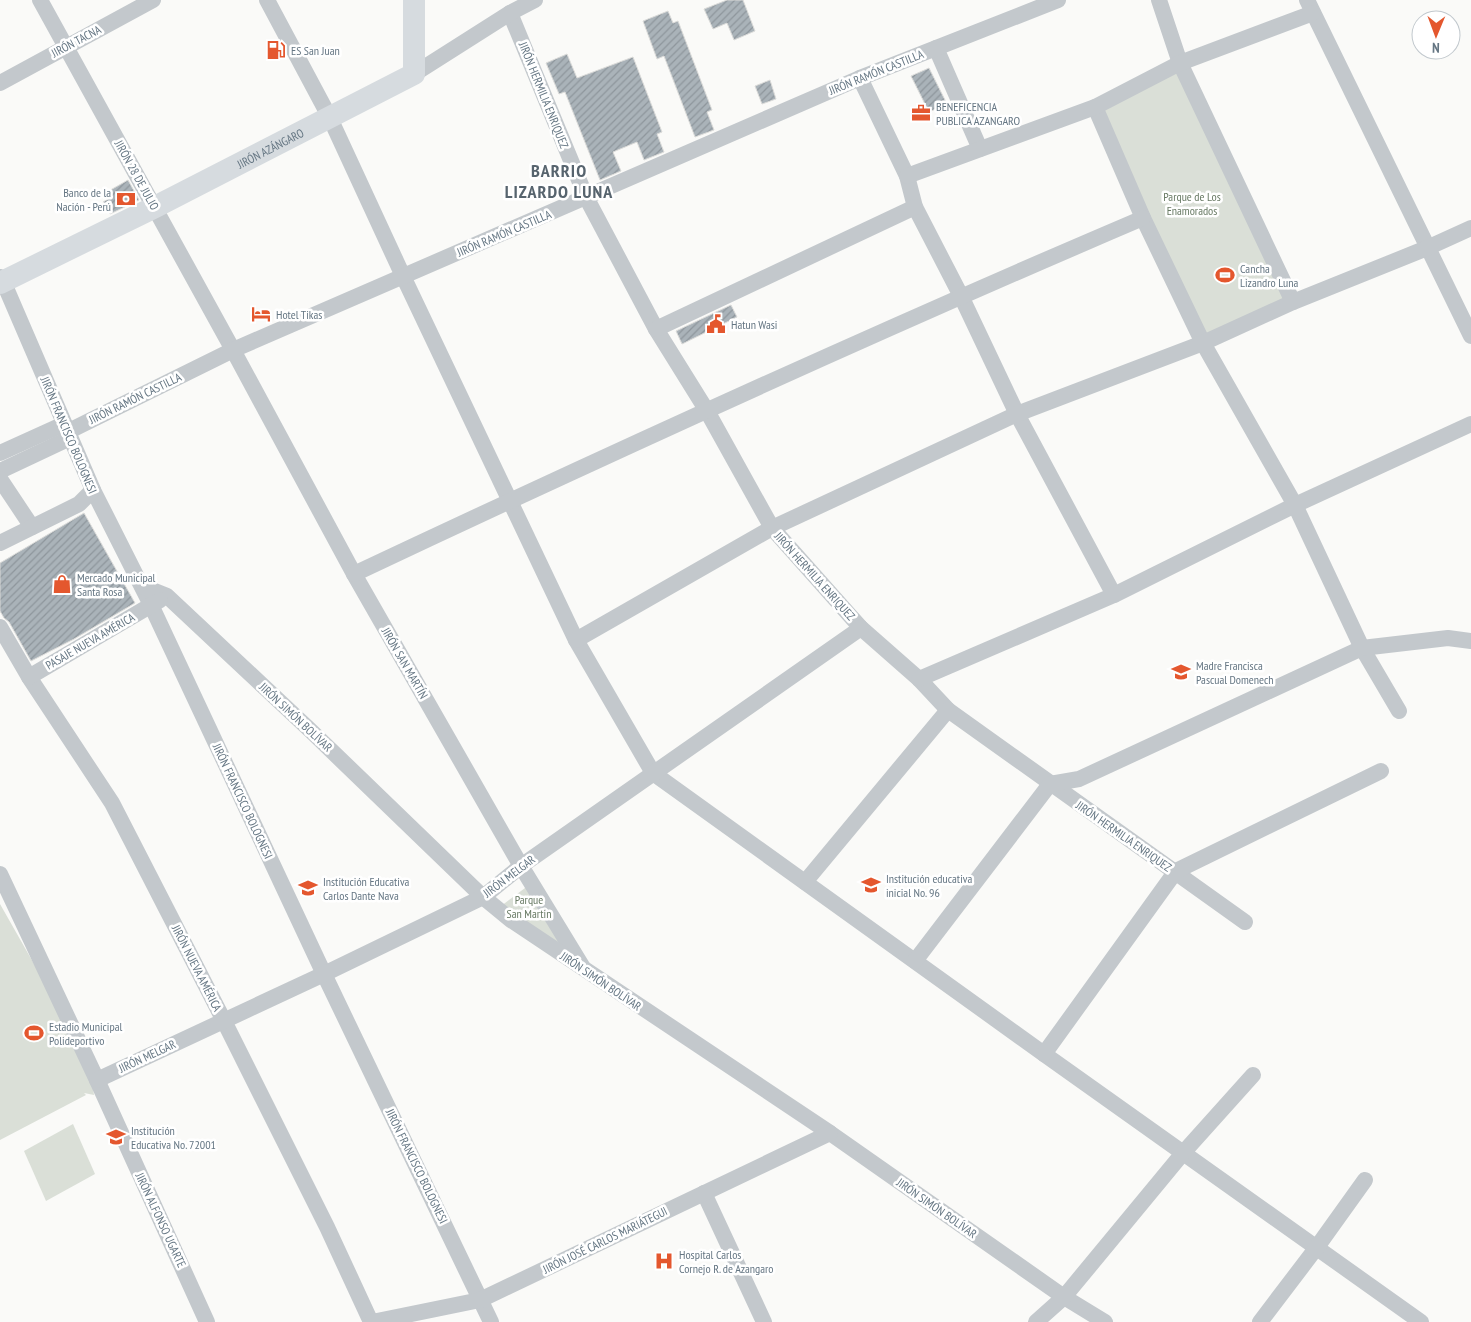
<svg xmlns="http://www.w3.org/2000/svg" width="1471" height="1322" viewBox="0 0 1471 1322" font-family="'PT Sans Narrow',sans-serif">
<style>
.green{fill:#dadfd7}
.building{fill:url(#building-hatch);stroke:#dcdcda}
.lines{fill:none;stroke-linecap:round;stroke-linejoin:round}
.street{stroke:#c3c8cc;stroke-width:16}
.secondary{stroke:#d6dbdf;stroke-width:22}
.labels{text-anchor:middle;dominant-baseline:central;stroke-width:5;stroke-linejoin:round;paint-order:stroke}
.street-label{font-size:12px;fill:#657683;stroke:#fff}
.poi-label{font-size:12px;fill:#657683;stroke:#fff;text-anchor:start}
.park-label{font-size:12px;fill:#687a64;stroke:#fff}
.district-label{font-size:18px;font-weight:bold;letter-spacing:1px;fill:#57646e;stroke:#fff}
</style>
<defs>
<pattern id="building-hatch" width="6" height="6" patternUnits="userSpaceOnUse" patternTransform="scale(1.25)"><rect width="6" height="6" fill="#aab3b9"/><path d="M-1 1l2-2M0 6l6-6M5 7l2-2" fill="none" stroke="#8e969c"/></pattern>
</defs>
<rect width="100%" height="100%" fill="#fafaf8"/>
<g class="green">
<polygon points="1182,67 1288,299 1203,343 1095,107"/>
<polygon points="533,882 578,962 501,906"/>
<polygon points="0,904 42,978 93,1088 94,1095 84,1093 86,1095 0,1140"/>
<polygon points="73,1124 95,1174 46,1201 24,1151"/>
</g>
<g class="building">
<polygon points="727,0 743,0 755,31 734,40 727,23 713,29 704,9"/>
<polygon points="668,11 673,23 678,21 712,110 707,112 714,130 695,137 664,56 657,59 643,21"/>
<polygon points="567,54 577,78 633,57 662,132 657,134 664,152 644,160 637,142 613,152 621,171 600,180 565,92 559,94 546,63"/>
<polygon points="929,68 947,104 929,112 911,76"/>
<polygon points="770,80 776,99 762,104 755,86"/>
<polygon points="128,180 139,200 110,214 103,202 110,198 107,192"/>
<polygon points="731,305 737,317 682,344 676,331"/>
<polygon points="84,513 135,603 74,639 31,661 9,622 4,618 0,611 0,563"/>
</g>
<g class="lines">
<g class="street">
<polyline points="40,0 233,350 354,574 521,866 582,966"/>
<polyline points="267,0 330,118 403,276 576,640 653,773 1044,1054 1421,1322"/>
<polyline points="1159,0 1180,63 1293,302"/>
<polyline points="1307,0 1471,336"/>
<polyline points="510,13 586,197 656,329 707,411 772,528 861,628 919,679 948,710 1245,922"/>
<polyline points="936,48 980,149"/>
<polyline points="414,74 510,13 535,0"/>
<polyline points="860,78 907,176 915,207 961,296 1017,414 1114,595"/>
<polyline points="0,83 153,0"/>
<polyline points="1095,107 1143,218 1203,343 1295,505 1362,648 1399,711"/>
<polyline points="907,176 1095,107 1180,63 1313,13"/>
<polyline points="0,277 3,281 93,490 151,605 324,974 491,1322"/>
<polyline points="656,329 915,207"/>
<polyline points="67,432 233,350 860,78 1058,0"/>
<polyline points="0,453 64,424"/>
<polyline points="0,471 70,438"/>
<polyline points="0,479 32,527"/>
<polyline points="0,543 79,504 93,490"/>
<path d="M 354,574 C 615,451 878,331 1143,218"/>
<polyline points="142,586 167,596 310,730 483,897 511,920 830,1133 1064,1297 1105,1322"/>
<polyline points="0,627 29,677 112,803 224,1021 327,1227 371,1322"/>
<polyline points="576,640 772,528 1017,414 1203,343 1293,302 1427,248 1471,228"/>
<polyline points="29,677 160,600"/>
<polyline points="919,679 1114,595 1295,505 1471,424"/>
<polyline points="0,874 97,1080 207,1322"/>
<polyline points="805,882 948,710"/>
<polyline points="915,961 1050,784 1079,779 1362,648 1448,638 1471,641"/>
<polyline points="1044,1054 1176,871 1381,771"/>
<polyline points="97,1080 324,974 483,897 521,866 861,628"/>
<polyline points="704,1193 764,1322"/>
<polyline points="372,1322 480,1300 830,1133"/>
<polyline points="1036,1322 1064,1297 1183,1153 1253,1075"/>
<polyline points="1260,1322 1317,1247 1365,1180"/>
</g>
<path class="secondary" id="s1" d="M 0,283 L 155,207 L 414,74 L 414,0"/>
</g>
<defs>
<g id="fuel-bare" transform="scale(1.5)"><path d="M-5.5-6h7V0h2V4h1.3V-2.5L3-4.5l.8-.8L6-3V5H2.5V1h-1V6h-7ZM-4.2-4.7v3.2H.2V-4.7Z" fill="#e4572e" stroke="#fff" stroke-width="2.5" paint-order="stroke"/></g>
<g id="office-bare" transform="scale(1.5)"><path d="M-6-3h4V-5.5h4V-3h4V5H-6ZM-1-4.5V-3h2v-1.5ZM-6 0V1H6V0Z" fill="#e4572e" stroke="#fff" stroke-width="2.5" paint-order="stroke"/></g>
<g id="bank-bare" transform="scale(1.5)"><path d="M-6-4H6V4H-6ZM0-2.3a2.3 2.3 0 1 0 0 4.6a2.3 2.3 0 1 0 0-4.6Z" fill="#e4572e" stroke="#fff" stroke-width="2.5" paint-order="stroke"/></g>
<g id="stadium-bare" transform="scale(1.5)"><path d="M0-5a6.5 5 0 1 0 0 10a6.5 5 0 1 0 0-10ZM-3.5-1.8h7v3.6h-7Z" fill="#e4572e" stroke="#fff" stroke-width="2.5" paint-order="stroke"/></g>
<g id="hotel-bare" transform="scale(1.5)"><path d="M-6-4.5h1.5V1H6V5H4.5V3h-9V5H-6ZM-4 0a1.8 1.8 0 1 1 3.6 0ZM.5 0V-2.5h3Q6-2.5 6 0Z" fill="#e4572e" stroke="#fff" stroke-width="2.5" paint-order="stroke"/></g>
<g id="civic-bare" transform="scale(1.5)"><path d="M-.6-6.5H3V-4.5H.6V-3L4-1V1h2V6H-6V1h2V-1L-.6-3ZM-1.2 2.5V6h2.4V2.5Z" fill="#e4572e" stroke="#fff" stroke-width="2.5" paint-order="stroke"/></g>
<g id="shop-bare" transform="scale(1.5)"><path d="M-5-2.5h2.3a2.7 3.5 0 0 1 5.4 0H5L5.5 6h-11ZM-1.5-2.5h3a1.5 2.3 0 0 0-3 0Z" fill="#e4572e" stroke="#fff" stroke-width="2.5" paint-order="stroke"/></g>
<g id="school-bare" transform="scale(1.5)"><path d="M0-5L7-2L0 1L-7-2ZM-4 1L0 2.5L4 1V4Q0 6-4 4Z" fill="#e4572e" stroke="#fff" stroke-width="2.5" paint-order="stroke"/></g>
<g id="hospital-bare" transform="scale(1.5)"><path d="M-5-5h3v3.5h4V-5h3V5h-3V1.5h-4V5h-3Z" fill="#e4572e" stroke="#fff" stroke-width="2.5" paint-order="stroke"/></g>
</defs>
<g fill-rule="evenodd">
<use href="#fuel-bare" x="276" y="50"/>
<use href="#office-bare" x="921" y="113"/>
<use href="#bank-bare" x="126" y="199"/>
<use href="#stadium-bare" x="1225" y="275"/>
<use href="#hotel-bare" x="261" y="314"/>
<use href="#civic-bare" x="716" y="324"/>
<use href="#shop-bare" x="62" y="584"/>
<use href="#school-bare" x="1181" y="672"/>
<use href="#school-bare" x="871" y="885"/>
<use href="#school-bare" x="308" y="888"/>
<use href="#stadium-bare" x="34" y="1033"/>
<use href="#school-bare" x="116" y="1137"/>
<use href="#hospital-bare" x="664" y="1261"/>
</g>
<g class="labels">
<g class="street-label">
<text transform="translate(76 41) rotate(-28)">JIRÓN TACNA</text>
<text transform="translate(876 72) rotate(-22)">JIRÓN RAMÓN CASTILLA</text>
<text transform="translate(544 95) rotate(68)">JIRÓN HERMILIA ENRIQUEZ</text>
<text stroke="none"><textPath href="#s1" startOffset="302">JIRÓN AZÁNGARO</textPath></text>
<text transform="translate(137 175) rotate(61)">JIRÓN 28 DE JULIO</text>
<text transform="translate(504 233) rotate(-23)">JIRÓN RAMÓN CASTILLA</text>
<text transform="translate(135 398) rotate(-26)">JIRÓN RAMÓN CASTILLA</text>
<text transform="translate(69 435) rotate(67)">JIRÓN FRANCISCO BOLOGNESI</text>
<text transform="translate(815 576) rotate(48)">JIRÓN HERMILIA ENRIQUEZ</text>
<text transform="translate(90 641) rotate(-30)">PASAJE NUEVA AMÉRICA</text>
<text transform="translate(405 663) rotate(60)">JIRÓN SAN MARTÍN</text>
<text transform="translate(296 717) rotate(43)">JIRÓN SIMÓN BOLÍVAR</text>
<text transform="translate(243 801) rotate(65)">JIRÓN FRANCISCO BOLOGNESI</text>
<text transform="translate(1124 836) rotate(35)">JIRÓN HERMILIA ENRIQUEZ</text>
<text transform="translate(509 876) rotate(-37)">JIRÓN MELGAR</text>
<text transform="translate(197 968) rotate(63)">JIRÓN NUEVA AMÉRICA</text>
<text transform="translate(601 981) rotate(34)">JIRÓN SIMÓN BOLÍVAR</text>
<text transform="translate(147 1056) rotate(-25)">JIRÓN MELGAR</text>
<text transform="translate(417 1166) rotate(64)">JIRÓN FRANCISCO BOLOGNESI</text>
<text transform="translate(937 1208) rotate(35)">JIRÓN SIMÓN BOLÍVAR</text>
<text transform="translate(161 1220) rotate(65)">JIRÓN ALFONSO UGARTE</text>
<text transform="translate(605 1240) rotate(-26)">JIRÓN JOSÉ CARLOS MARIÁTEGUI</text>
</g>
<g class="poi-label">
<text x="291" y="50">ES San Juan</text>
<text x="936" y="106">BENEFICENCIA<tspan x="936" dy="14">PUBLICA AZANGARO</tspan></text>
<text x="111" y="192" text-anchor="end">Banco de la<tspan x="111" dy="14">Nación - Perú</tspan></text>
<text x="1240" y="268">Cancha<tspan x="1240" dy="14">Lizandro Luna</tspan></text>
<text x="276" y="314">Hotel Tikas</text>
<text x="731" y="324">Hatun Wasi</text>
<text x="77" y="577">Mercado Municipal<tspan x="77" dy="14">Santa Rosa</tspan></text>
<text x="1196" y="665">Madre Francisca<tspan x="1196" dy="14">Pascual Domenech</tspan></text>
<text x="886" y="878">Institución educativa<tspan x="886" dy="14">inicial No. 96</tspan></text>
<text x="323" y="881">Institución Educativa<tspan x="323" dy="14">Carlos Dante Nava</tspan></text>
<text x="49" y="1026">Estadio Municipal<tspan x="49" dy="14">Polideportivo</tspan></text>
<text x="131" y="1130">Institución<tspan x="131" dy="14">Educativa No. 72001</tspan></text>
<text x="679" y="1254">Hospital Carlos<tspan x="679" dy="14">Cornejo R. de Azangaro</tspan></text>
</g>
<g class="park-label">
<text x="1192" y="196">Parque de Los<tspan x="1192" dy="14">Enamorados</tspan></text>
<text x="529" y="899">Parque<tspan x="529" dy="14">San Martin</tspan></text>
</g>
<g class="district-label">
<text x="559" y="170">BARRIO<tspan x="559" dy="21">LIZARDO LUNA</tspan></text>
</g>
</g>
<g transform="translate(1436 35) rotate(181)"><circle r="24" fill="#ffffff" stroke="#c1c8cd"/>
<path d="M0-4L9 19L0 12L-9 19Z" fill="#e4572e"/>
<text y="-8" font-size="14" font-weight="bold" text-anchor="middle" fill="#657683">N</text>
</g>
</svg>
